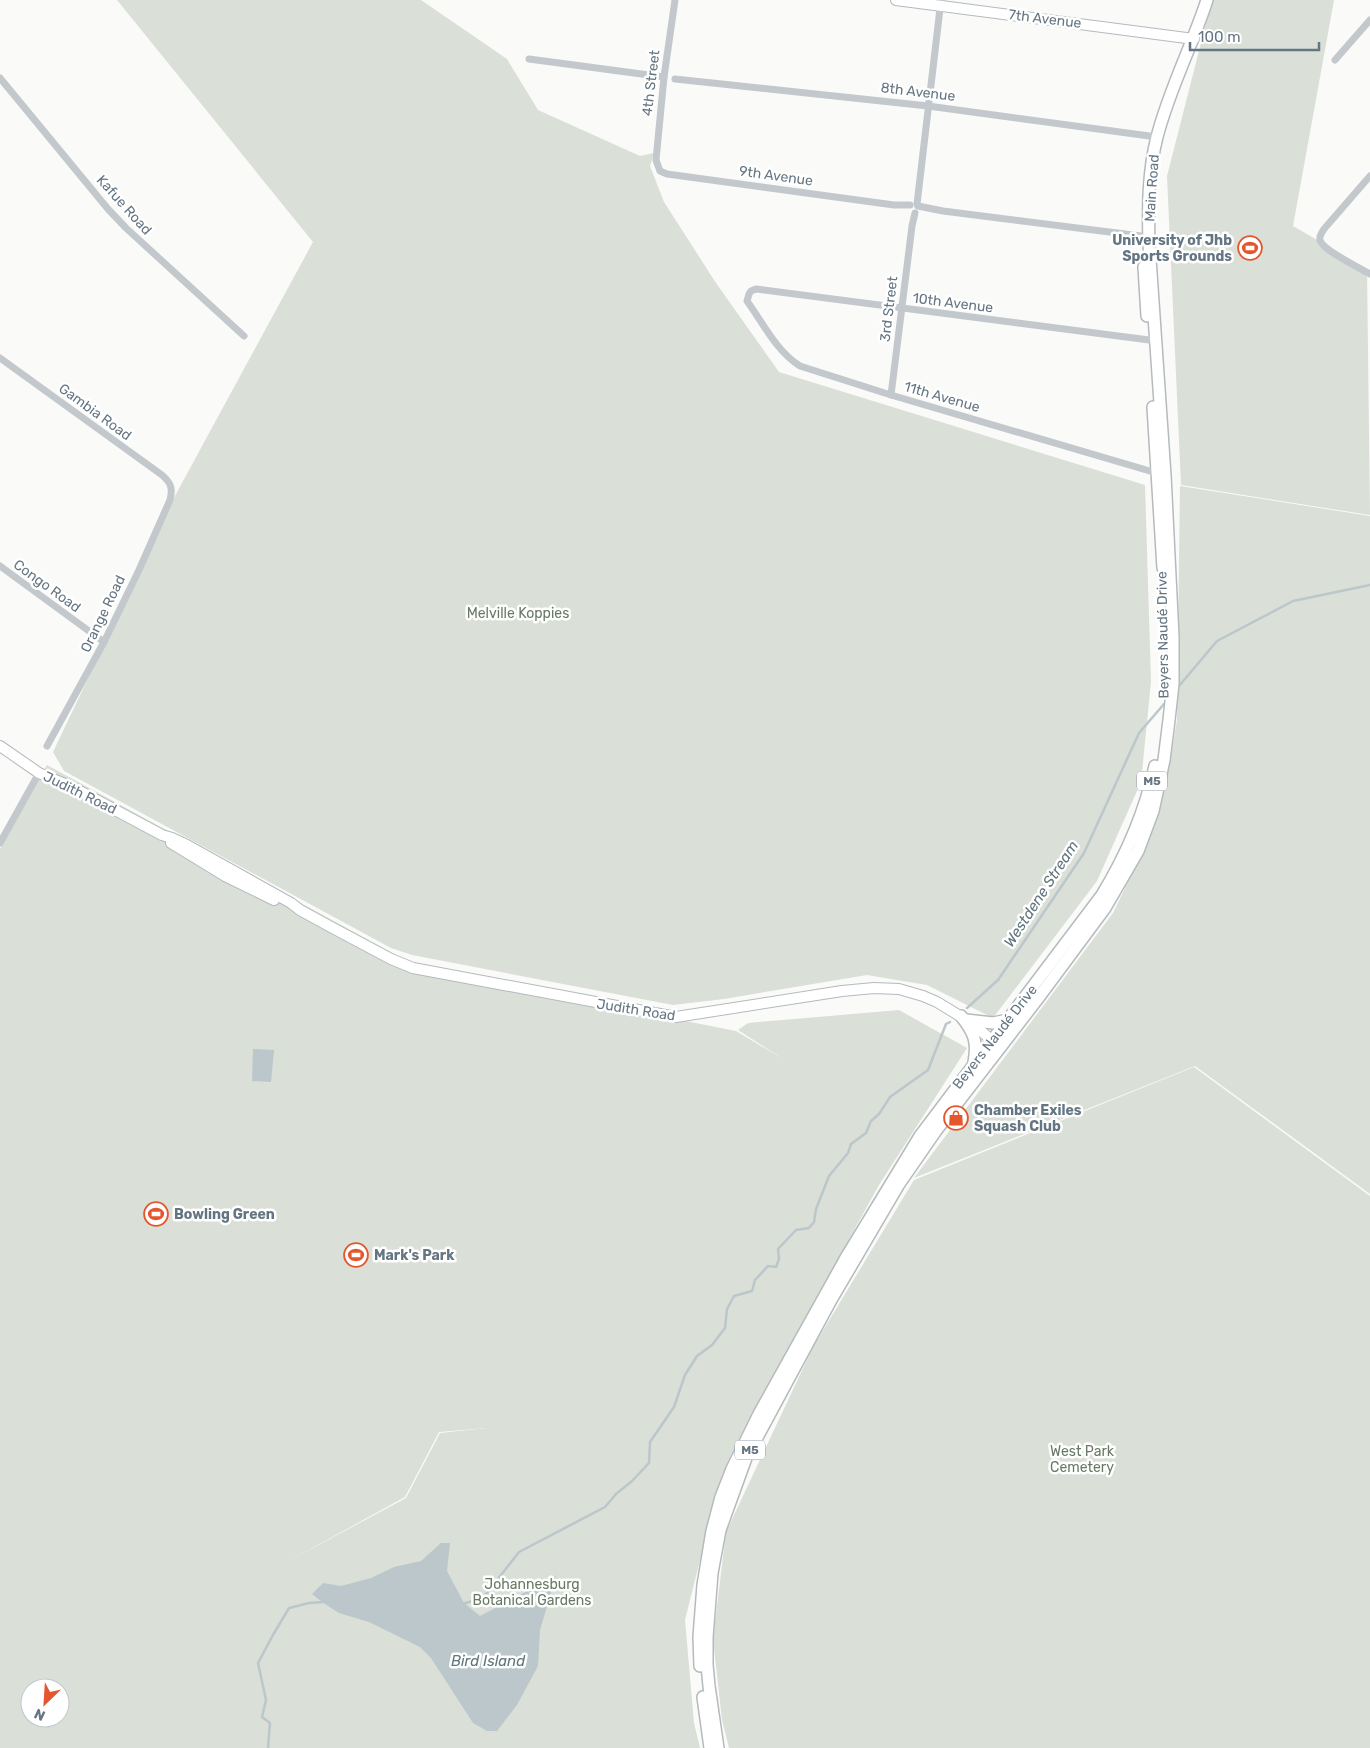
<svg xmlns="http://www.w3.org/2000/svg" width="1370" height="1748" viewBox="0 0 1370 1748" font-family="Rubik,sans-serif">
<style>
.green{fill:#dadfd7;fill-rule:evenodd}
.water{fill:#bbc7cb}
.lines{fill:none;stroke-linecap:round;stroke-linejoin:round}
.stream{stroke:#bbc7cb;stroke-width:2.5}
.secondary-casing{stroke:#b3babf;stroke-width:12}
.primary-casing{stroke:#b5babe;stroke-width:14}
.street{stroke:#c3c8cc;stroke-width:7}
.secondary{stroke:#fff;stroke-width:10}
.primary{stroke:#fff;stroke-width:11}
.labels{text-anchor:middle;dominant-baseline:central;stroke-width:5;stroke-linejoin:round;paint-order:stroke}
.shield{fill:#fff;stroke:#939fa8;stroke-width:1}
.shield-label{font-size:12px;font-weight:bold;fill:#657683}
.street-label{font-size:14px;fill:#657683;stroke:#fff}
.poi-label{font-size:14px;font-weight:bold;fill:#657683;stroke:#fff;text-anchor:start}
.park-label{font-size:14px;fill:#687a64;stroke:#fff}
.water-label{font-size:15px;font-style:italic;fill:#60757c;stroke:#fff}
</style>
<rect width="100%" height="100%" fill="#fafaf8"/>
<g class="green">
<polygon points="117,0 421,0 507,59 538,110 640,156 654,153 650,166 664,202 716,283 779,372 1145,485 1151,682 1141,782 1097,881 993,1018 927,985 867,975 724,999 673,1005 412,955 391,948 64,771 53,752 176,494 313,242"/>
<polygon points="1212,0 1334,0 1293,226 1367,269 1370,515 1181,485 1167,176"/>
<polygon points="1180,486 1370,516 1370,1194 1195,1066 914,1178 1113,913 1154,828 1166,784 1177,720"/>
<path d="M 47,765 L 422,969 L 736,1031 L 783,1059 L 738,1030 L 748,1023 L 899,1010 L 967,1048 L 879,1185 L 745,1427 L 723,1479 L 707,1532 L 685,1620 L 694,1723 L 700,1748 L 0,1748 L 0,849 ZM 487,1428 L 440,1433 L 406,1498 L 285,1563 L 405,1497 L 439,1432 ZM 30,1688 L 60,1688 L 60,1718 L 30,1718 Z"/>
<polygon points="1194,1067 1370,1196 1370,1748 729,1748 722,1720 713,1639 726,1532 813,1347 914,1180"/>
</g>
<g class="water">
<polygon points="253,1049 274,1050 271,1082 252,1081"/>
<polygon points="441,1543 450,1543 447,1571 464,1603 480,1616 556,1576 540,1630 538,1666 517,1705 497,1731 487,1731 473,1723 431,1658 420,1647 369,1622 339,1613 322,1602 312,1594 323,1583 341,1586 371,1578 394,1567 421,1561"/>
</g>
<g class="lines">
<g class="stream">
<polyline points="1179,686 1217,641 1293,601 1370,585"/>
<polyline points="967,1008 998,980 1084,853 1139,733 1164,704"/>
<polyline points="462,1604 483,1598 519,1552 605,1507 616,1494 632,1481 649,1463 650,1442 674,1407 685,1375 697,1356 712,1345 725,1328 727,1309 734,1296 752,1291 755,1280 768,1266 776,1267 779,1259 778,1249 796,1230 809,1228 814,1222 816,1209 829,1176 848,1153 851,1144 866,1133 871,1121 879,1114 890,1097 928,1070 946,1024 950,1022"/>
<polyline points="268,1748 270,1723 262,1717 266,1700 258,1663 273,1635 289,1608 309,1603 323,1602"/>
</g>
<g class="secondary-casing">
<g id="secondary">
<polyline points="896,0 1194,39"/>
<polyline points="0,746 39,773 72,787 162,835 172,838 187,845 291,903 300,910 331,927 391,959 413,968 676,1017 842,991 874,988 899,989 923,996 937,1002 973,1024 997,1045"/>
<polyline points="171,843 225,876 274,900"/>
</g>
</g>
<g class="primary-casing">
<g id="primary">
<polyline points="1144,267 1147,316"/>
<polyline points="1153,407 1163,568"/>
<path d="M 961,1016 C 974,1032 978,1042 974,1062"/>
<polyline points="966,1020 993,1023 1008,1020"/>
<path d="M 700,1666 L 699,1637 L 703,1585 L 712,1531 L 721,1497 L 732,1469 L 759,1414 L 847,1256 L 920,1136 L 1102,895 C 1127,854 1145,812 1155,766"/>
<polyline points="703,1697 710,1748"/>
<path d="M 718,1748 L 709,1686 L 707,1665 L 707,1637 L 712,1573 L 720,1530 L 746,1458 L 831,1300 L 899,1184 L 935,1132 L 1039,997 L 1105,908 L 1138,851 L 1153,811 L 1164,760 L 1169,720 L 1173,684 L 1173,637 L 1165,475 L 1149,244 C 1148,208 1148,172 1157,137 C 1169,90 1192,46 1207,0"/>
</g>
</g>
<g class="street">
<polyline points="675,0 664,77 656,160 660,171 667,174 894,205 910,205"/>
<polyline points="529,59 664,77"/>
<polyline points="1335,60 1370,20"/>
<polyline points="0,78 108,209 126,228 244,336"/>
<polyline points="675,79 928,106 1157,137"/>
<path d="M 1370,176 L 1324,229 C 1322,232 1319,236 1320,240 C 1322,250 1360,268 1370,274"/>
<polyline points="917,204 941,0"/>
<polyline points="918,206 943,211 1149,237"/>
<path d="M 1157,341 L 756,289 L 751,291 L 749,294 L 747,301 C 763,323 777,352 800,366 L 891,395 L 1160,474"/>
<path d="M 0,358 L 162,475 C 171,483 173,488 170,500 L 139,570 L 104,642 L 47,746"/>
<polyline points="891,395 912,226 915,213"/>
<polyline points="0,566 104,642"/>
<polyline points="0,843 39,773"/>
</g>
<use href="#secondary" class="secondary"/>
<use href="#primary" class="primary"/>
</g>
<defs>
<g id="stadium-ring" transform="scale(1.25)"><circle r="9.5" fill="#fff" stroke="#e4572e" stroke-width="1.5"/><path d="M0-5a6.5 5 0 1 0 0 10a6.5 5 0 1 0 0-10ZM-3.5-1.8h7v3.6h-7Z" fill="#e4572e"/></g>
<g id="shop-ring" transform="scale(1.25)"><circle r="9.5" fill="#fff" stroke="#e4572e" stroke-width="1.5"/><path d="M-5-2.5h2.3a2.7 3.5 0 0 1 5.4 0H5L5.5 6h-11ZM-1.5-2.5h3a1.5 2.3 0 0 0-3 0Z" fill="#e4572e"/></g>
</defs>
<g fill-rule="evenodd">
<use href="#stadium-ring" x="1250" y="248"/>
<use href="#shop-ring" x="956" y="1118"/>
<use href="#stadium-ring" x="156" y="1214"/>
<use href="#stadium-ring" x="356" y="1255"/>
</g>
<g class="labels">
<g class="shield">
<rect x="1137" y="771.5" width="30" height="19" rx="4"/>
<rect x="735" y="1440.5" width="30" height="19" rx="4"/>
</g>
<g class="shield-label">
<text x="1152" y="781">M5</text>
<text x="750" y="1450">M5</text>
</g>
<g class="street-label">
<text transform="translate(1045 19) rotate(7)">7th Avenue</text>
<text transform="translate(651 83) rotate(-83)">4th Street</text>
<text transform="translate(918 92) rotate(7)">8th Avenue</text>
<text transform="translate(776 176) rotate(8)">9th Avenue</text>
<text transform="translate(1152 188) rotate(-86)">Main Road</text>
<text transform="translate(124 205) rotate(48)">Kafue Road</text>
<text transform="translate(953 303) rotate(7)">10th Avenue</text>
<text transform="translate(889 309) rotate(-83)">3rd Street</text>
<text transform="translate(942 397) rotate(16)">11th Avenue</text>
<text transform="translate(95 412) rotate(36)">Gambia Road</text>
<text transform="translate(47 586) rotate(36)">Congo Road</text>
<text transform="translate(103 614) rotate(-64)">Orange Road</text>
<text transform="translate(1163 635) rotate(-91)">Beyers Naudé Drive</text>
<text transform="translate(80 793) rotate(26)">Judith Road</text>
<text transform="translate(636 1010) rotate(9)">Judith Road</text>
<text transform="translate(995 1037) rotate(-52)">Beyers Naudé Drive</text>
</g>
<g class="poi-label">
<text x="1232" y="240" text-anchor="end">University of Jhb<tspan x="1232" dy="16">Sports Grounds</tspan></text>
<text x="974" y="1110">Chamber Exiles<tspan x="974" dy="16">Squash Club</tspan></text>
<text x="174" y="1214">Bowling Green</text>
<text x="374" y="1255">Mark's Park</text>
</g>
<g class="park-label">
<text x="518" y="613">Melville Koppies</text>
<text x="1082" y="1451">West Park<tspan x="1082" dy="16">Cemetery</tspan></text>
<text x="532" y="1584">Johannesburg<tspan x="532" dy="16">Botanical Gardens</tspan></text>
</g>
<g class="water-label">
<text transform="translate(1041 894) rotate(-57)">Westdene Stream</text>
<text x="488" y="1661">Bird Island</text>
</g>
</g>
<g transform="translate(45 1703) rotate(205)"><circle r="24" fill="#ffffff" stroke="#c1c8cd"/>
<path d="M0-4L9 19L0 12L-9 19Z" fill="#e4572e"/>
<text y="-8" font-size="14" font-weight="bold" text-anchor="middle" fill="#657683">N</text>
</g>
<path d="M1190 42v8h129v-8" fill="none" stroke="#657683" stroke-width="2.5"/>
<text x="1198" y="42" font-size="15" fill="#657683" stroke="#ffffff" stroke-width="4" paint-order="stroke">100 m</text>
</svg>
